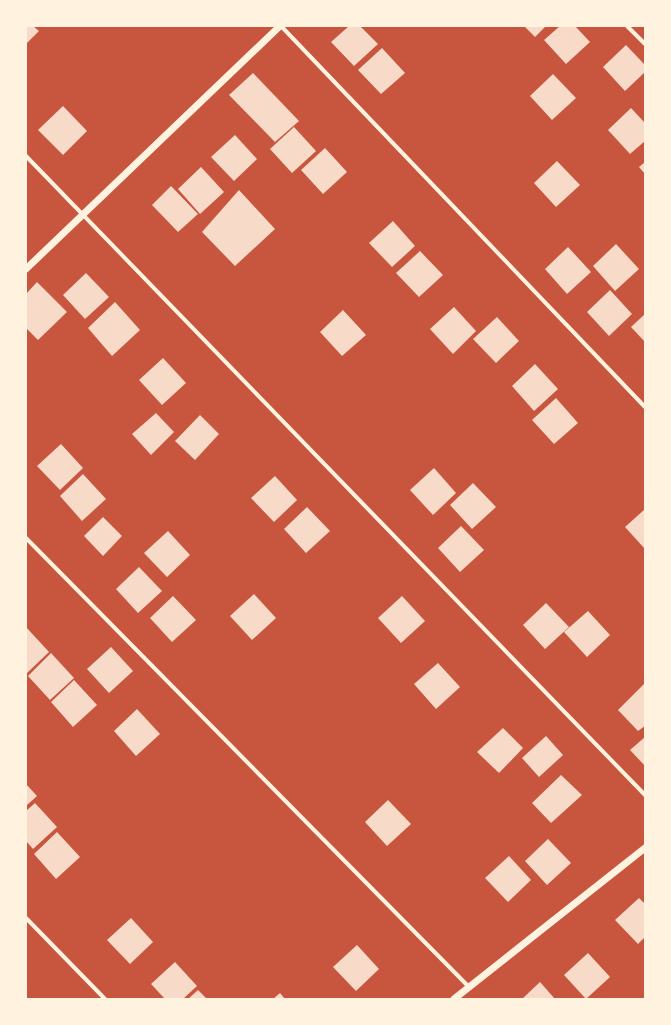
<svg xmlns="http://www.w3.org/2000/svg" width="671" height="1025" viewBox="0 0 671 1025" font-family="'Fira Sans',sans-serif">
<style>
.building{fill:#f7dbc8}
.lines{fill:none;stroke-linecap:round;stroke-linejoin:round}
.minor{stroke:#fff3e0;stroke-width:4}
.tertiary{stroke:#fff3e0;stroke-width:7}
</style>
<rect width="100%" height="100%" fill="#c8553d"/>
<g class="building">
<polygon points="26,26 33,26 39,31 26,44"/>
<polygon points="349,26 360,26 378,44 354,66 331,42"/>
<polygon points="524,26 546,26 535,37"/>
<polygon points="560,26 575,26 590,42 566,64 544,40"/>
<polygon points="626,45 645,65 645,72 625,91 603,67"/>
<polygon points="382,48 405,73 381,94 358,70"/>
<polygon points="253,73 299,121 275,142 229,95"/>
<polygon points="553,74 576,98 552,120 530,96"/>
<polygon points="63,106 87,131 63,155 38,130"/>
<polygon points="631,108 645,123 645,141 630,154 608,130"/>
<polygon points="294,127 316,151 292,173 270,149"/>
<polygon points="235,135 257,159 234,181 211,157"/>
<polygon points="325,148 347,172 323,194 301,170"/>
<polygon points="557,161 580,185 556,207 534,183"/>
<polygon points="645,162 645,174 639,167"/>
<polygon points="201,167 224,192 200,214 178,189"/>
<polygon points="171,186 198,214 178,232 152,205"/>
<polygon points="239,190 275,229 235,266 202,232"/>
<polygon points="393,221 415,246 392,267 369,243"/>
<polygon points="616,244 639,269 615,291 593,266"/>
<polygon points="568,247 591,272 567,294 545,269"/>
<polygon points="420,251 443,275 419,297 396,273"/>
<polygon points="86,273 109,297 85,319 63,295"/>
<polygon points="37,282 67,312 38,340 26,328 26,294"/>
<polygon points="610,290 632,314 609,336 587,312"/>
<polygon points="115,302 140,330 112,356 88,328"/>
<polygon points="454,307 476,331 453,354 430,329"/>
<polygon points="343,310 366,335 342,356 320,332"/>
<polygon points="645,314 645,342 631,327"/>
<polygon points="497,317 519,341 496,363 473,339"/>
<polygon points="163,358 186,383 162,405 139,380"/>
<polygon points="535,364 558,389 534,411 512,386"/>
<polygon points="556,398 578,423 554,444 532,420"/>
<polygon points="156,413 174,432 151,455 132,434"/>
<polygon points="200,415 219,434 195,460 175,441"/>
<polygon points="61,444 83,468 60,490 37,466"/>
<polygon points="434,468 456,493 433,515 410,490"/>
<polygon points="83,474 106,499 82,521 60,496"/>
<polygon points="275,476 297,500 274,522 251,498"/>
<polygon points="473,483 496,507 472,529 450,505"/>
<polygon points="307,507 330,531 306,553 284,529"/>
<polygon points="645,509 645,549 625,527"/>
<polygon points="103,517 122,536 103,556 84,536"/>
<polygon points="461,526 484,550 460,572 438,548"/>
<polygon points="168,531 190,555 167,577 144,553"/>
<polygon points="139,567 162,591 138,613 116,589"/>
<polygon points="254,594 276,618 252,640 230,616"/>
<polygon points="173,596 196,620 172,642 150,618"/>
<polygon points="402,596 425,621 401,643 378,618"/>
<polygon points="546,603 569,627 545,649 523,625"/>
<polygon points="588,611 610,635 587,657 564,632"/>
<polygon points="26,627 49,652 26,674"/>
<polygon points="111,647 133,671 109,693 87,669"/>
<polygon points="51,653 74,678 50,700 28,676"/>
<polygon points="438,663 460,687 436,709 414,684"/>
<polygon points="74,680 97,705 73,727 51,702"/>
<polygon points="644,684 645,685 645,726 638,731 618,710"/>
<polygon points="137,709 160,734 136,756 114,731"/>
<polygon points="503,728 523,748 499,773 477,752"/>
<polygon points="546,736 563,755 539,777 522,758"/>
<polygon points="645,737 645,766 630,750"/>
<polygon points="561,775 582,795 551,823 532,803"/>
<polygon points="26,784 37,796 26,806"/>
<polygon points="388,800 411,824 387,846 365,822"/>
<polygon points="35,803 57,827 33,849 26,841 26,811"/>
<polygon points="57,832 80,857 56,879 34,854"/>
<polygon points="548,839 571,863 547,885 525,861"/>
<polygon points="509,856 531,880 508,902 485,878"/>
<polygon points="639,898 645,904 645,937 638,944 615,920"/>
<polygon points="131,918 153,942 130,964 107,940"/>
<polygon points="357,945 379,969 356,991 333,967"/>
<polygon points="588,953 610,977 586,999 564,975"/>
<polygon points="175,962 197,986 183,999 165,999 151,984"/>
<polygon points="540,982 555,999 522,999"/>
<polygon points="198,990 207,999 188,999"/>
<polygon points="280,993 285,999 273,999"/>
</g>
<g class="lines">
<g class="minor">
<polyline points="281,26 645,407"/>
<polyline points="627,26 645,44"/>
<polyline points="26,156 645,795"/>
<polyline points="26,538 469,987"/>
<polyline points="26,918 105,999"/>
</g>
<g class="tertiary">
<polyline points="26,269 280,26"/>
<polyline points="454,999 645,848"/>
</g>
</g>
<rect width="671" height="1025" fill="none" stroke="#fff3e0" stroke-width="54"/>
</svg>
